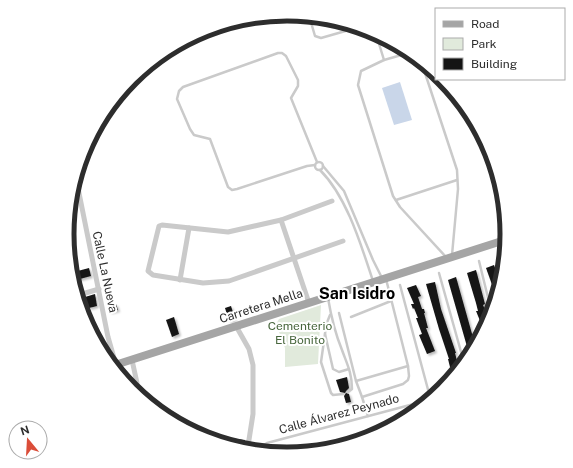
<svg xmlns="http://www.w3.org/2000/svg" width="573" height="468" viewBox="0 0 573 468" font-family="'Public Sans',sans-serif">
<style>
.green{fill:#e1eadc}
.water{fill:#c9d6e9}
.building{fill:#141414;filter:url(#shadow)}
.lines{fill:none;stroke-linecap:round;stroke-linejoin:round}
.service{stroke:#cacaca;stroke-width:2.5}
.minor{stroke:#cacaca;stroke-width:5}
.primary{stroke:#a5a5a5;stroke-width:8}
.labels{text-anchor:middle;dominant-baseline:central;stroke-width:4;stroke-linejoin:round;paint-order:stroke}
.street-label{font-size:12px;fill:#2d2d2d;stroke:#fff}
.park-label{font-size:12px;fill:#48663d;stroke:#fff}
.district-label{font-size:16px;font-weight:bold;fill:#000;stroke:#fff}
.rim{fill:none;stroke:#2d2d2d;stroke-width:5}
</style>
<defs>
<filter id="shadow"><feDropShadow dx="2" dy="2" stdDeviation="1" flood-color="#0004"/></filter>
</defs>
<rect width="100%" height="100%" fill="#fff"/>
<polygon class="green" points="321,305 318,364 285,367 285,348 276,324 279,319"/>
<polygon class="water" points="400,82 412,120 394,125 382,88"/>
<g class="building">
<polygon points="494,265 498,276 495,293 486,268"/>
<polygon points="89,268 91,276 76,280 74,272"/>
<polygon points="476,270 485,304 483,305 489,319 483,328 476,311 478,311 476,303 467,273"/>
<polygon points="456,277 474,341 468,350 448,280"/>
<polygon points="435,282 441,309 456,353 455,353 458,365 455,370 451,371 448,359 449,359 439,329 426,284"/>
<polygon points="416,285 421,296 418,297 422,309 424,309 425,313 424,313 428,328 426,328 435,351 427,354 419,335 422,334 416,318 418,318 414,308 413,309 411,304 414,304 407,288"/>
<polygon points="95,294 97,306 89,308 85,297"/>
<polygon points="116,304 118,310 110,312 108,306"/>
<polygon points="231,306 235,319 229,321 225,308"/>
<polygon points="174,317 179,334 172,337 166,320"/>
<polygon points="347,377 349,388 346,391 345,393 340,392 336,380"/>
<polygon points="346,393 349,394 351,402 346,403 344,396"/>
<polygon points="229,438 245,440 244,446 229,442"/>
</g>
<g class="lines">
<g class="service">
<polyline points="310,19 315,36 321,38 356,28"/>
<polyline points="376,34 384,60"/>
<polyline points="405,54 384,60 361,71 358,85 393,196 400,207 446,257"/>
<polyline points="420,64 425,73 457,170 458,189 452,255"/>
<circle cx="319" cy="166" r="4"/>
<polyline points="315,165 307,166 237,189 232,190 228,187 210,139 194,135 190,129 177,99 179,91 183,87 278,53 282,53 286,56 298,80 298,86 291,98 317,162"/>
<polyline points="323,166 344,191 373,260 382,278"/>
<path d="M 320,170 C 347,197 361,245 373,281"/>
<polyline points="396,200 457,180"/>
<polyline points="479,261 491,310"/>
<polyline points="439,273 463,359"/>
<polyline points="400,285 430,397"/>
<path d="M 328,298 C 331,316 335,333 342,350 C 347,364 352,373 352,389 L 348,392"/>
<polyline points="339,313 356,381 362,397 368,416"/>
<polyline points="330,315 326,325 325,334 333,369 339,372 349,369"/>
<polyline points="351,317 391,301"/>
<polyline points="325,334 321,362 331,393 333,395 343,394"/>
<polyline points="356,381 408,366"/>
<polyline points="362,397 403,384 408,380 409,376 408,366 386,279"/>
<polyline points="259,448 267,443 425,401"/>
</g>
<g class="minor">
<polyline points="77,183 108,337 116,365"/>
<polyline points="332,201 281,220 228,232 162,225 159,226 148,271 153,275 203,283 229,281 343,241"/>
<polyline points="281,220 309,303"/>
<polyline points="180,280 189,228"/>
<polyline points="79,295 99,289"/>
<polyline points="236,326 249,349 253,365 253,414 248,446"/>
<polyline points="132,390 137,387 137,383 132,360"/>
</g>
<polyline class="primary" points="115,365 505,240"/>
</g>
<g class="labels">
<g class="street-label">
<text transform="translate(105 272) rotate(78)">Calle La Nueva</text>
<text transform="translate(261 306) rotate(-18)">Carretera Mella</text>
<text transform="translate(339 414) rotate(-15)">Calle Álvarez Peynado</text>
</g>
<g class="park-label">
<text x="300" y="326">Cementerio<tspan x="300" dy="14">El Bonito</tspan></text>
</g>
<g class="district-label">
<text x="357" y="293">San Isidro</text>
</g>
</g>
<path d="M0 0H573V468H0ZM74 234a213 213 0 1 1 426 0a213 213 0 1 1-426 0Z" fill="#fff" fill-rule="evenodd"/>
<path class="rim" d="M74 234a213 213 0 1 1 426 0a213 213 0 1 1-426 0Z"/>
<rect x="435" y="8" width="130" height="72" fill="#ffffff" stroke="#ababab"/>
<rect x="443" y="21" width="20" height="6" fill="#a5a5a5" stroke="#ababab"/>
<text x="471" y="28" font-size="12" fill="#2d2d2d">Road</text>
<rect x="443" y="38" width="20" height="12" fill="#e1eadc" stroke="#ababab"/>
<text x="471" y="48" font-size="12" fill="#2d2d2d">Park</text>
<rect x="443" y="58" width="20" height="12" fill="#141414" stroke="#ababab"/>
<text x="471" y="68" font-size="12" fill="#2d2d2d">Building</text>
<g transform="translate(28 440) rotate(342)"><circle r="19" fill="#ffffff" stroke="#ababab"/>
<path d="M0-3L7 15L0 10L-7 15Z" fill="#db4d39"/>
<text y="-6" font-size="11" font-weight="bold" text-anchor="middle" fill="#2d2d2d">N</text>
</g>
</svg>
